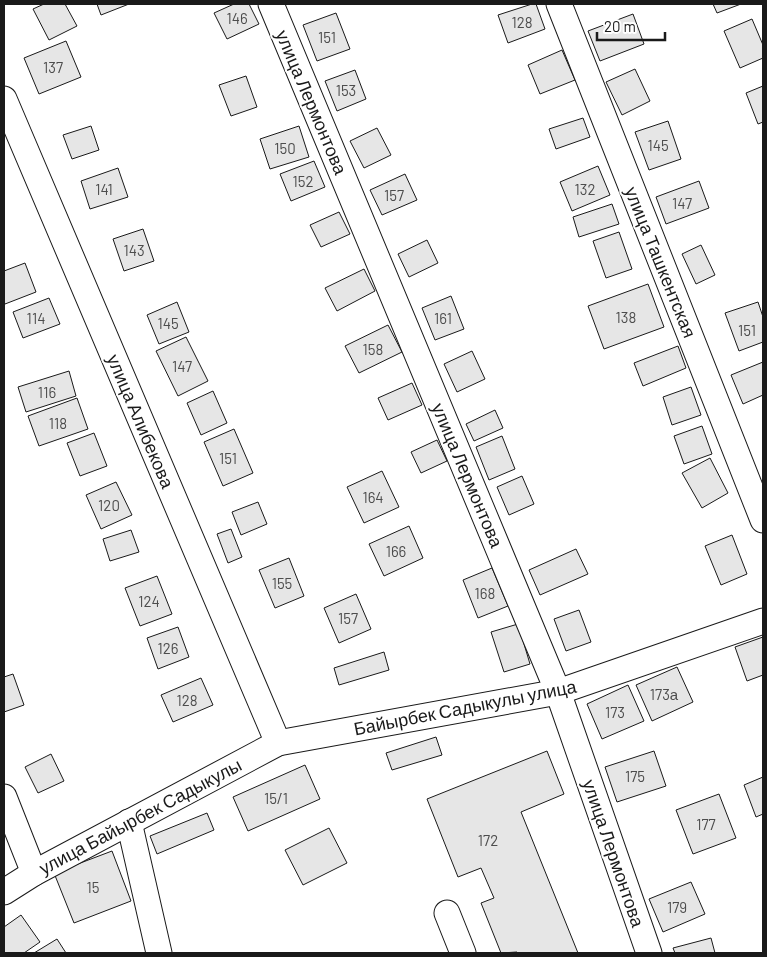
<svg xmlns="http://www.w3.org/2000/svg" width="767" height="957" viewBox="0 0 767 957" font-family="Barlow,sans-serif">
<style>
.building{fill:#e6e6e6;stroke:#1a1a1a}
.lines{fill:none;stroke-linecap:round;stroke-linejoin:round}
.minor-casing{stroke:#1a1a1a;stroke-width:27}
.minor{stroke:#fff;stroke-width:25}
.labels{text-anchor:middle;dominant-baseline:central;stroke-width:4;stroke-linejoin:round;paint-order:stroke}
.number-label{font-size:15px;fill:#4d4d4d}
.street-label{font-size:18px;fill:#1a1a1a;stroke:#fff}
</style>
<rect width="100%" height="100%" fill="#fff"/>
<g class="building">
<polygon points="44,4 65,4 77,26 49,40 33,9"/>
<polygon points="97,4 129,4 101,15"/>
<polygon points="234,4 249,4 259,24 227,39 214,13"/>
<polygon points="532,4 536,4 545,29 508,43 498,15"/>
<polygon points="713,4 741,4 717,13"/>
<polygon points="336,13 350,49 317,61 303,25"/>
<polygon points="633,14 644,44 600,61 588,31"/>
<polygon points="752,19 763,45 763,58 740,68 724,31"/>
<polygon points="66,41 81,77 39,94 24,58"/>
<polygon points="562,50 575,80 540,94 528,65"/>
<polygon points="635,69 650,101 622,115 606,82"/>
<polygon points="355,70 366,99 337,111 325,81"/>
<polygon points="246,76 257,107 231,116 219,85"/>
<polygon points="763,86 763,122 758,124 746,93"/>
<polygon points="583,118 590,137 556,149 549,129"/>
<polygon points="668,121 681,159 649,170 635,132"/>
<polygon points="91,126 99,150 72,159 63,135"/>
<polygon points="299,126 309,157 270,169 260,139"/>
<polygon points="377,128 391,155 364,168 350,141"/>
<polygon points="314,161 325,187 291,201 280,174"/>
<polygon points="598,166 610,195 572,211 560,182"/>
<polygon points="118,168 128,197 90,209 81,181"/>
<polygon points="405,174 417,200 382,215 370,190"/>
<polygon points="699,181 709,208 666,224 656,197"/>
<polygon points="612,204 619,224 579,237 573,217"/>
<polygon points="339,212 350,234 321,247 310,225"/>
<polygon points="143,229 154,261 124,271 113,239"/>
<polygon points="619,232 632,269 606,278 593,241"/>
<polygon points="427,240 438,263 409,277 398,254"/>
<polygon points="701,245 715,275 696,284 682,254"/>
<polygon points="25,263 36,292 5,304 4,302 4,271"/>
<polygon points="364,269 375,291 337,311 325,288"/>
<polygon points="648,284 664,327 604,349 588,306"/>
<polygon points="451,296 464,329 435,340 422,308"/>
<polygon points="49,298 60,324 23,338 13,312"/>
<polygon points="177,302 189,332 159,344 147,315"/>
<polygon points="758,302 763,317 763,342 739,351 725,313"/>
<polygon points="388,325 402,352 359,373 345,346"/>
<polygon points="186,337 208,381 178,396 156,351"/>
<polygon points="678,346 686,368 643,386 634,363"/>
<polygon points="472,351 485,379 457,392 444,364"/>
<polygon points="763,362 763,395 743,404 731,375"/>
<polygon points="69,371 76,396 26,412 18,387"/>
<polygon points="412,383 422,405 388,420 378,398"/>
<polygon points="691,387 701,415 672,425 663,397"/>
<polygon points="213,391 227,423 201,435 187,403"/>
<polygon points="77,398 88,429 39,446 28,416"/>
<polygon points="495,410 503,428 474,441 466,424"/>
<polygon points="702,426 712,454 684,464 674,436"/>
<polygon points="234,429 253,473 223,486 204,442"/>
<polygon points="94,433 107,466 80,476 67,443"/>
<polygon points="502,436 515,469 489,480 476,447"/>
<polygon points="437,440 447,461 421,473 411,452"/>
<polygon points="710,458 728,493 702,508 682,473"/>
<polygon points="382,471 399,507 364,523 347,487"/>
<polygon points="522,476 534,504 509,515 497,487"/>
<polygon points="116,482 132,515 101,529 86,495"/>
<polygon points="258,502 267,524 241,535 232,512"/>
<polygon points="409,526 423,558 384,576 369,544"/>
<polygon points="231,529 242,557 228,563 217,534"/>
<polygon points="131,530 139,552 110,561 103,539"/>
<polygon points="732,535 747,574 721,585 705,546"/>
<polygon points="576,549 588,574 540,595 529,570"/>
<polygon points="289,558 304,596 275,608 259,570"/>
<polygon points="492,568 508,606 478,618 463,580"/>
<polygon points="157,576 172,614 140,626 125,588"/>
<polygon points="356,594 371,629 339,643 324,608"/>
<polygon points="579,610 591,642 566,651 554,619"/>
<polygon points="518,624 530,664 504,672 491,632"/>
<polygon points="178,627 189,657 158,669 147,638"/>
<polygon points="763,637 763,675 747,681 735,647"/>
<polygon points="384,652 389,670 339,685 334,668"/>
<polygon points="677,667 693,702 652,721 636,685"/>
<polygon points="13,674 24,705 4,712 4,677"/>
<polygon points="201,678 213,705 173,722 161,695"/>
<polygon points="628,685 644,721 602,739 587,704"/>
<polygon points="436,737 442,755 392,770 386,753"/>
<polygon points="547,751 564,794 521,812 578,953 517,953 517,952 501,953 481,903 494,898 481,868 458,877 427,799"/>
<polygon points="654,751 666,786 617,802 605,767"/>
<polygon points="51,754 64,781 38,793 25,767"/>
<polygon points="305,765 320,799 248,831 233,797"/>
<polygon points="763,777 763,814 756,817 744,785"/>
<polygon points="719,794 736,838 693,854 676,810"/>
<polygon points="207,813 214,830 157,854 150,836"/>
<polygon points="329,828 347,863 303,885 285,850"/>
<polygon points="112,851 131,901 74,923 54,873"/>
<polygon points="691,882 705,914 663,932 649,899"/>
<polygon points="21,915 40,942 24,953 4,953 4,927"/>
<polygon points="711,938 715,953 675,953 673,948"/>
<polygon points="57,939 66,953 34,953"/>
</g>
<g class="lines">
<g class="minor-casing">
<g id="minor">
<polyline points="271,4 558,692 649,953"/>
<polyline points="559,4 763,520"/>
<polyline points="4,99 278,743"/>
<polyline points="4,797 34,873"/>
<polyline points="129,822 159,953"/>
<polyline points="4,892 34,873 278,743 558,692 763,621"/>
<polyline points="447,913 463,953"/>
</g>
</g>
<use href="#minor" class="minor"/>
</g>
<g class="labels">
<g class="number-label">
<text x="237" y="18">146</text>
<text x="522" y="22">128</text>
<text x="327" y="37">151</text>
<text x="53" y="67">137</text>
<text x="346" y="90">153</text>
<text x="658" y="145">145</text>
<text x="285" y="148">150</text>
<text x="303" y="181">152</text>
<text x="104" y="189">141</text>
<text x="585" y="189">132</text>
<text x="394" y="195">157</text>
<text x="682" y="203">147</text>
<text x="134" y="250">143</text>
<text x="626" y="317">138</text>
<text x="36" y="318">114</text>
<text x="443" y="318">161</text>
<text x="168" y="323">145</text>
<text x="747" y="330">151</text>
<text x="373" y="349">158</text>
<text x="182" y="366">147</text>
<text x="47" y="392">116</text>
<text x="58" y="423">118</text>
<text x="228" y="458">151</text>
<text x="373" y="497">164</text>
<text x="109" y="505">120</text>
<text x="396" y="551">166</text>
<text x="282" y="583">155</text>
<text x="485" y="593">168</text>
<text x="149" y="601">124</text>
<text x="348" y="618">157</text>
<text x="168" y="648">126</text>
<text x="664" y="694">173а</text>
<text x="187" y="700">128</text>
<text x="615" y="712">173</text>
<text x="635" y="776">175</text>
<text x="276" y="798">15/1</text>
<text x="706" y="824">177</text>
<text x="488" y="840">172</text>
<text x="93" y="887">15</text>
<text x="677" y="907">179</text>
</g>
<g class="street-label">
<text transform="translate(312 102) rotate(67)">улица Лермонтова</text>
<text transform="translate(661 262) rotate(68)">улица Ташкентская</text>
<text transform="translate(141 421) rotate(67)">улица Алибекова</text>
<text transform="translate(468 475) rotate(67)">улица Лермонтова</text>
<text transform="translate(465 707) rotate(-11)">Байырбек Садыкулы улица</text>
<text transform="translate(140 816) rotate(-28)">улица Байырбек Садыкулы</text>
<text transform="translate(614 853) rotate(71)">улица Лермонтова</text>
</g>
</g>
<rect width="767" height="957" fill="none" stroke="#1a1a1a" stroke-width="10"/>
<path d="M597 32v8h68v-8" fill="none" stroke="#1a1a1a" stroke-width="2.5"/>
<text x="604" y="32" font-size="15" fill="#1a1a1a" stroke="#ffffff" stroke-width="4" paint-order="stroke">20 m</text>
</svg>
